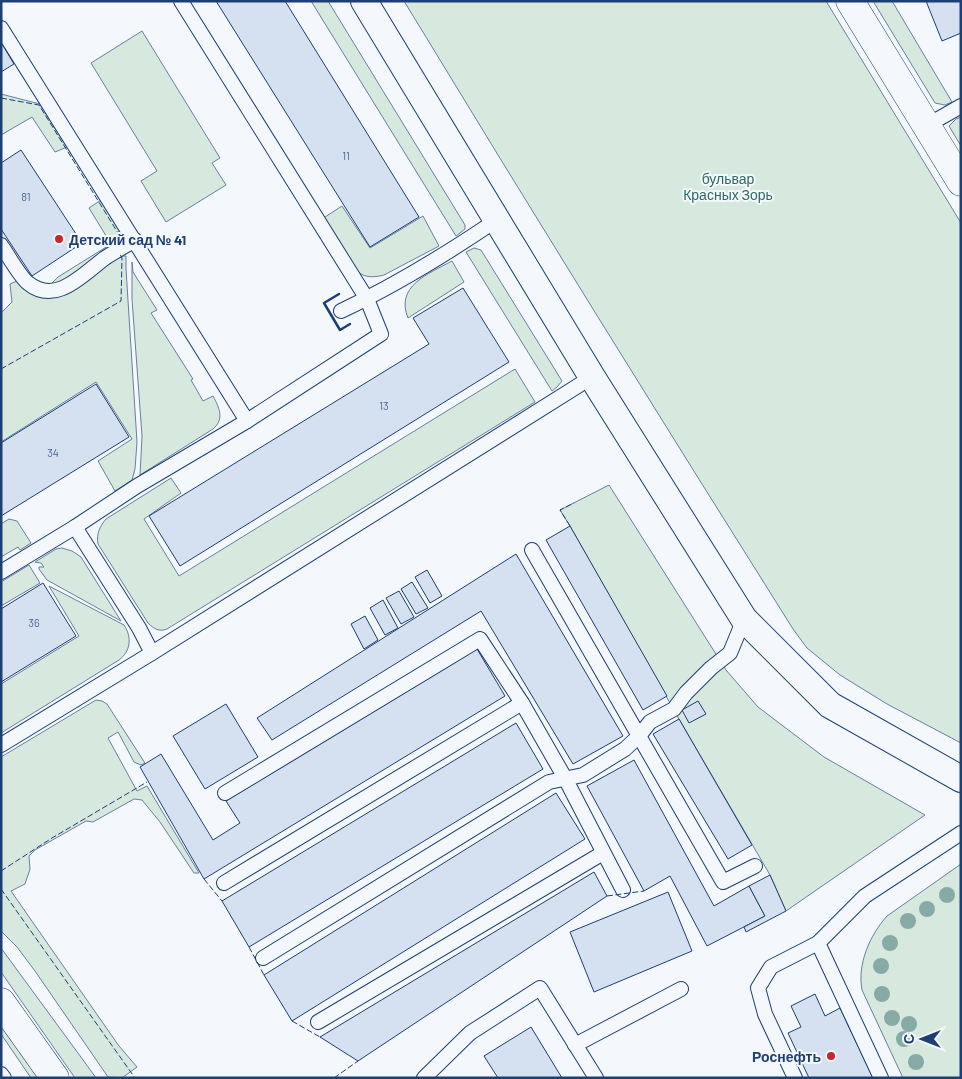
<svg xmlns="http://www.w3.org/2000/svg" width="962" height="1079" viewBox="0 0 962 1079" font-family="Barlow,sans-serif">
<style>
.green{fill:#d7e8df;stroke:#687fa3}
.building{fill:#d5e0f0;stroke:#1d3f73}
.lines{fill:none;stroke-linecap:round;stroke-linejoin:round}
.lane-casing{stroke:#1d3f73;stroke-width:16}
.street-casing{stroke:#1d3f73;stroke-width:28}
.secondary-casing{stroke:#1d3f73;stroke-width:29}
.lane{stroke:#f4f7fb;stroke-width:14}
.street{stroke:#f4f7fb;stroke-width:26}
.secondary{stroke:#f4f7fb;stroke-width:28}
.fence{stroke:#1d3f73;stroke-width:1;stroke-dasharray:6 2.5;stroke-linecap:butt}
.wall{stroke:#1d3f73;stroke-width:2.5}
.tree{fill:#86aba6}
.poi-dot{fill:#c62828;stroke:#f4f7fb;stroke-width:2}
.labels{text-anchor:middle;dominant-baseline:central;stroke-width:4;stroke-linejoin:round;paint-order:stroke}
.number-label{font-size:11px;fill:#4b6792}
.park-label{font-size:14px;fill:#2c6c60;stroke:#f4f7fb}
.poi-label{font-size:14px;font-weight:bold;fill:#1d3f73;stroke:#f4f7fb;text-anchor:start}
</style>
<rect width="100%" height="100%" fill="#f4f7fb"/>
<g class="green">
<polygon points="311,1 328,1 465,225 465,229 456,236"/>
<path d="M 404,1 L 826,1 L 961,223 L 961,743 L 887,704 L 840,675 L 807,648 L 793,629 C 662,421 532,212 404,1 Z"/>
<polygon points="873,1 892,1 952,102 945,105 935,103"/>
<polygon points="142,31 220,158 212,163 226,185 166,222 141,181 157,171 91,63"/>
<polygon points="1,94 40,104 67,147 55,152 32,117 1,135"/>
<polygon points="961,117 961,146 949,126 956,119"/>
<polygon points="101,200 119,229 119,234 117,244 78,273 54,285 50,285 58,277 111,244 89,208"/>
<path d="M 342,206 L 370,248 L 423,216 L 439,246 L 384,275 C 376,277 368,278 361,274 C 349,267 330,231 322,219 Z"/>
<polygon points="474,248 481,250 562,381 557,387 552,391 466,252"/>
<path d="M 123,256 L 126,256 L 126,269 L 137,442 L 135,469 L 132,480 L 115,491 L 98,461 L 132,439 L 96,382 L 1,442 L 1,313 L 12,302 L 10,284 L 17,281 C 58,325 85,271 123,256 Z"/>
<path d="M 452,261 L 464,282 L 408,318 C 395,286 428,274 452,261 Z"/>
<path d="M 132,262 L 133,272 L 157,310 L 151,313 L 193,379 L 191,380 L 203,401 L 213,396 C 219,407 225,419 213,429 L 140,475 L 142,436 L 132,299 Z"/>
<path d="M 515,369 L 535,402 L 167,629 C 159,632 154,629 148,623 L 98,544 C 96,534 100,526 106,519 L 171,478 L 181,493 L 144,519 L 179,576 Z"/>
<polygon points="609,485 726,670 758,707 824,757 925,815 786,911 770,875 679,719 570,526 560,510"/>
<polygon points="9,519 17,521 31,543 20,550 18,547 1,557 1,524"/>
<polygon points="62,548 72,551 81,557 121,621 47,580 39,569 39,567 44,567 41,563 35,562 56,549"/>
<polygon points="29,565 40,583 1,606 1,582"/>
<path d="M 49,586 L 124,625 C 132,637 131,651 119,660 L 1,733 L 1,684 L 79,636 Z"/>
<polygon points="96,700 102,701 107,704 145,763 141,765 134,762 118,732 108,738 137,791 147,786 199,873 194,873 160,822 142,800 134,799 93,822 86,821 35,850 29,856 30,869 25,884 11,891 119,1046 137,1067 122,1078 108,1077 35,971 17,947 1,931 1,757"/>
<path d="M 961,864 L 961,1078 L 903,1078 L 862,990 C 857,964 870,935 887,916 Z"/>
<polygon points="1,948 86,1064 96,1078 75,1078 1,972"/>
<polygon points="1,1025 38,1078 31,1078 1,1034"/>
</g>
<g class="building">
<polygon points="216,1 285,1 419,217 370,247"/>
<polygon points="926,1 961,1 961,33 942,41"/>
<polygon points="1,42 14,64 1,72"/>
<polygon points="21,150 82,243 32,276 1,229 1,163"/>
<polygon points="463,288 509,362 180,566 149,516 429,344 413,318"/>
<polygon points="96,384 129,437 1,516 1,443"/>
<polygon points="570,526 667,696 643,710 546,540"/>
<polygon points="516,554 623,736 573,764 481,611 272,740 257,718"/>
<polygon points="427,570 442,596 430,603 415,577"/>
<polygon points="412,582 428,608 416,614 401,589"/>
<polygon points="43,583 76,636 1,682 1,609"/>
<polygon points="399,591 414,617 401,624 386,598"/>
<polygon points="383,600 398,628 385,635 370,608"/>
<polygon points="365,616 378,640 364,649 351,624"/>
<polygon points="477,649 505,696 204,879 140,767 161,754 213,840 240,823 226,801"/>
<polygon points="698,701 706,714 689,723 682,710"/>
<polygon points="226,704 258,757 205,789 173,736"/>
<polygon points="679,719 752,845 728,859 653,734"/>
<polygon points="516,723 543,769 249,947 222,901"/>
<polygon points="634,760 714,906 749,886 765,916 707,946 670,876 644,891 587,786"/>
<polygon points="556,793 585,839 292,1021 264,975"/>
<polygon points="594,872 607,896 358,1061 320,1037"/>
<polygon points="770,875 786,911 746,932 744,927 765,916 749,886"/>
<polygon points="668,892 692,951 594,992 570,932"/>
<polygon points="815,994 825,1016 840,1008 873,1078 809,1078 788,1033 801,1027 791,1006"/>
<polygon points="531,1027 562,1078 498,1078 484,1056"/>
</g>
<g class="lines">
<g class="lane-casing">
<g id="lane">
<polyline points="1,28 247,421"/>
<polyline points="926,126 961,106"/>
<path d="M 1,245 C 8,255 20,277 28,283 C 56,306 83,274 105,258 C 114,252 125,246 135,240"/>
<path d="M 341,311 C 396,285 448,253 498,219"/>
<polyline points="75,527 139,628 152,653"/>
<polyline points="532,550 723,882 755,866"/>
<polyline points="1,572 75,527 137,486 247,421 381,334 367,299 181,1"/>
<polyline points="1,745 152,653 592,377"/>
<polyline points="225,793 480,639 522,703 565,778 623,890"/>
<polyline points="224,883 522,703"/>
<polyline points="263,958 549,782 583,775 625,749 639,736 650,722 674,709 686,693 711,668 730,653 744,619"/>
<polyline points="318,1022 603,853"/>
<polyline points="575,1045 681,989"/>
<polyline points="1,1074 4,1078"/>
<polyline points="424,1078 470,1033 540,988 596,1078"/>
<polyline points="795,1078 765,1014 758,988 771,967 818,943"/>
<polyline points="881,1078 818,943 865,896 961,833"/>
</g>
</g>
<g class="street-casing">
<polyline id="street" points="364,1 592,377 744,619 830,705 961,779"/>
</g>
<g class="secondary-casing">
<g id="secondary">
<polyline points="850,1 961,182"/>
<polyline points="1,1002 55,1078"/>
</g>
</g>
<use href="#lane" class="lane"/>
<use href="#street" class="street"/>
<use href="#secondary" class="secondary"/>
<g class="fence">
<polyline points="1,98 39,105 118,233 114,244 116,247"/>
<polyline points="1,369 121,301 122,258 120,254"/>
<polyline points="570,526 560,510 574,503"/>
<polyline points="1,871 52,838 147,782"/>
<polyline points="204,879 222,901"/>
<polyline points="1,889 135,1078"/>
<polyline points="607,896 644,891"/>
<polyline points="249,947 264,975"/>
<polyline points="292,1021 320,1037"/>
<polyline points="334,1078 358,1061"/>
</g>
<polyline class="wall" points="339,294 324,303 340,330 350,324"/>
</g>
<g class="tree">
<circle cx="947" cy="895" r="8"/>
<circle cx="927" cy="909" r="8"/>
<circle cx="908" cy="921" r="8"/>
<circle cx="890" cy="943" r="8"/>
<circle cx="881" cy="966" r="8"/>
<circle cx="882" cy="994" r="8"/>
<circle cx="892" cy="1018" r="8"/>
<circle cx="909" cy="1024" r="8"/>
<circle cx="904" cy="1039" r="8"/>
<circle cx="916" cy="1062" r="8"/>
</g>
<g class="poi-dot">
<circle cx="59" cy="239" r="5"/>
<circle cx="831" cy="1056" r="5"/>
</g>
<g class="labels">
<g class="number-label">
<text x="346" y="155">11</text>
<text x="26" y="196">81</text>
<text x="384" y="405">13</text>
<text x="53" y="452">34</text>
<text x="34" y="622">36</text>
</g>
<g class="park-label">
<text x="728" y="178">бульвар<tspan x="728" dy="16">Красных Зорь</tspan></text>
</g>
<g class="poi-label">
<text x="69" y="239">Детский сад № 41</text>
<text x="821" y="1056" text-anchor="end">Роснефть</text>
</g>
</g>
<rect width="962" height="1079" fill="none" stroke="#1d3f73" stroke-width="5"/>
<g transform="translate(922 1039) rotate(270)" stroke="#f4f7fb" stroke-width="4" paint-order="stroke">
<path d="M0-4L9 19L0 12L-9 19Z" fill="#1d3f73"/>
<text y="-8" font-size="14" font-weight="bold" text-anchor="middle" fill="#1d3f73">С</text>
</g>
</svg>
